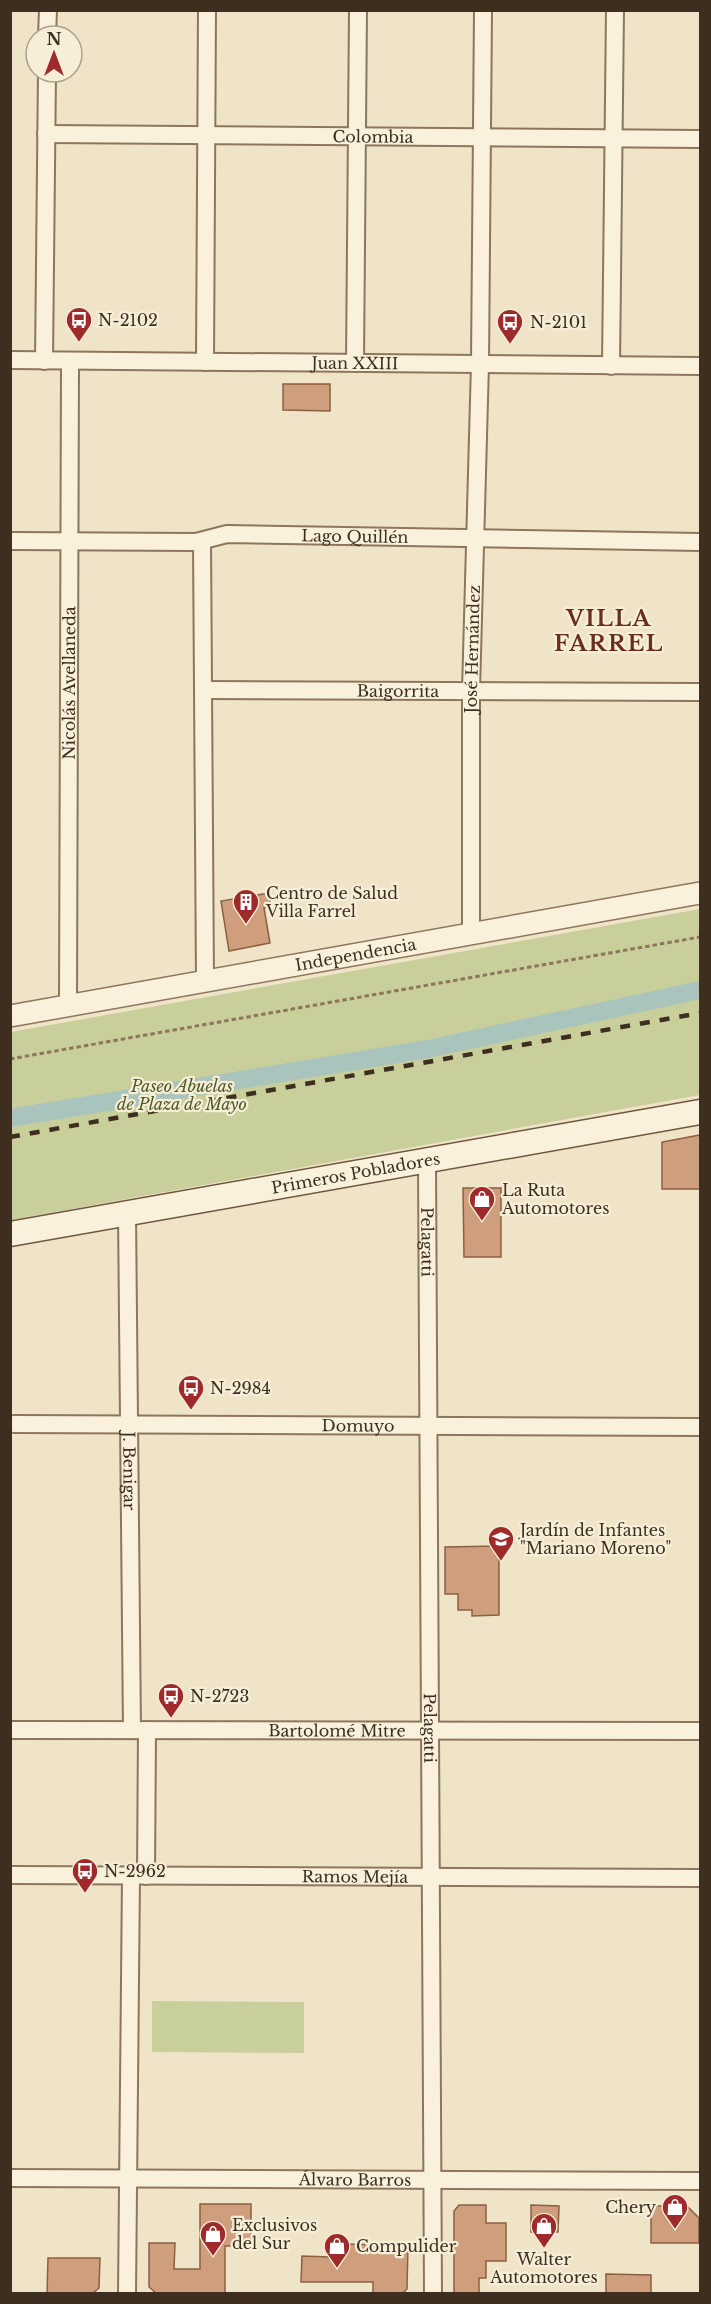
<svg xmlns="http://www.w3.org/2000/svg" width="711" height="2304" viewBox="0 0 711 2304" font-family="'Libre Baskerville',serif">
<style>
.green{fill:#c9cf9b}
.lines{fill:none;stroke-linecap:round;stroke-linejoin:round}
.canal{stroke:#a9c4bc;stroke-width:18}
.building{fill:#cf9f7d;stroke:#8d5f41;stroke-width:1.5}
.minor-casing{stroke:#8d765c;stroke-width:20}
.tertiary-casing{stroke:#8d765c;stroke-width:24}
.secondary-casing{stroke:#6f573f;stroke-width:27}
.path{stroke:#8d765c;stroke-width:3;stroke-dasharray:4.5 3;stroke-linecap:butt}
.minor{stroke:#faf1dc;stroke-width:16}
.tertiary{stroke:#faf1dc;stroke-width:21}
.secondary{stroke:#faf1dc;stroke-width:24}
.rail{stroke:#3d2e20;stroke-width:4.5;stroke-dasharray:10 10;stroke-linecap:butt}
.labels{text-anchor:middle;dominant-baseline:central;stroke-width:4.5;stroke-linejoin:round;paint-order:stroke}
.street-label{font-size:16px;fill:#3d2e20;stroke:#f7eed8}
.poi-label{font-size:16px;fill:#3d2e20;stroke:#f7eed8;text-anchor:start}
.park-label{font-size:16px;font-style:italic;fill:#4d5a26;stroke:#f7eed8}
.district-label{font-size:22px;font-weight:bold;letter-spacing:1.5px;fill:#6b2e1e;stroke:#f7eed8}
</style>
<rect width="100%" height="100%" fill="#f0e4c8"/>
<g class="green">
<polygon points="700,909 700,1095 11,1220 11,1032"/>
<polygon points="152,2001 304,2002 304,2053 152,2052"/>
</g>
<g class="lines">
<polyline class="canal" points="10,1118 428,1049 700,990"/>
</g>
<g class="building">
<polygon points="283,384 330,384 330,411 283,410"/>
<polygon points="270,893 270,906 264,908 270,943 229,951 221,901"/>
<polygon points="700,1135 700,1189 662,1189 662,1142"/>
<polygon points="463,1188 501,1188 501,1257 464,1257"/>
<polygon points="499,1546 499,1615 472,1616 472,1610 458,1610 458,1594 445,1594 445,1547"/>
<polygon points="200,2204 251,2204 251,2246 225,2246 225,2294 157,2294 149,2287 149,2243 175,2243 174,2269 200,2269"/>
<polygon points="459,2205 486,2205 486,2223 506,2223 506,2261 486,2261 486,2278 479,2278 479,2294 454,2294 454,2211"/>
<polygon points="531,2205 559,2206 558,2232 531,2232"/>
<polygon points="651,2206 687,2206 699,2218 699,2243 651,2243"/>
<polygon points="331,2244 408,2245 407,2289 402,2294 373,2294 373,2282 301,2282 302,2256 331,2257"/>
<polygon points="48,2258 100,2258 99,2288 92,2294 47,2294"/>
<polygon points="606,2274 651,2275 651,2294 606,2294"/>
</g>
<g class="lines">
<g class="minor-casing">
<g id="minor">
<polyline points="47,36 48,10"/>
<path id="s1" d="M 46,134 L 700,139"/>
<path id="s2" d="M 10,360 L 700,366"/>
<polyline points="44,361 47,72"/>
<polyline points="205,362 207,10"/>
<polyline points="355,363 358,10"/>
<polyline points="611,366 615,10"/>
<path id="s3" d="M 10,541 L 196,542 L 227,534 L 700,542"/>
<polyline points="202,541 205,981"/>
<path id="s4" d="M 204,690 L 700,692"/>
<path id="s5" d="M 471,934 L 471,691 L 480,364 L 483,10"/>
<path id="s6" d="M 68,1005 L 70,361"/>
<path id="s7" d="M 427,1161 L 433,2294"/>
<path id="s8" d="M 127,1213 L 132,1730"/>
<path id="s9" d="M 14,1424 L 700,1427"/>
<path id="s10" d="M 10,1730 L 700,1731"/>
<path id="s11" d="M 10,1875 L 700,1878"/>
<polyline points="146,1876 147,1730"/>
<path id="s12" d="M 10,2178 L 700,2181"/>
<polyline points="127,2294 131,1876"/>
</g>
</g>
<g class="tertiary-casing">
<g id="tertiary">
<path id="s13" d="M 10,1016 L 700,893"/>
</g>
</g>
<g class="secondary-casing">
<g id="secondary">
<path id="s14" d="M 10,1234 L 700,1112"/>
</g>
</g>
<polyline class="path" points="10,1059 700,937"/>
<use href="#minor" class="minor"/>
<use href="#tertiary" class="tertiary"/>
<use href="#secondary" class="secondary"/>
<polyline class="rail" points="10,1137 700,1013"/>
</g>
<defs>
<g id="bus-pin" transform="scale(1.35)"><path d="M0 17L-7.5 6A9.5 9.5 0 1 1 7.5 6Z" fill="#9e2a2b" stroke="#f7eed8"/><path d="M-5-6H5V4H4V6H2V4H-2V6H-4V4H-5ZM-3.5-4V0h7V-4ZM-3.5 1.2v1.5H-2V1.2ZM2 1.2v1.5H3.5V1.2Z" fill="#fff"/></g>
<g id="building-pin" transform="scale(1.35)"><path d="M0 17L-7.5 6A9.5 9.5 0 1 1 7.5 6Z" fill="#9e2a2b" stroke="#f7eed8"/><path d="M-4-6H4V6H1V3H-1V6H-4ZM-2.5-4.3h1.7v1.8h-1.7ZM.8-4.3h1.7v1.8H.8ZM-2.5-1h1.7V.8h-1.7ZM.8-1h1.7V.8H.8Z" fill="#fff"/></g>
<g id="shop-pin" transform="scale(1.35)"><path d="M0 17L-7.5 6A9.5 9.5 0 1 1 7.5 6Z" fill="#9e2a2b" stroke="#f7eed8"/><path d="M-5-2.5h2.3a2.7 3.5 0 0 1 5.4 0H5L5.5 6h-11ZM-1.5-2.5h3a1.5 2.3 0 0 0-3 0Z" fill="#fff"/></g>
<g id="school-pin" transform="scale(1.35)"><path d="M0 17L-7.5 6A9.5 9.5 0 1 1 7.5 6Z" fill="#9e2a2b" stroke="#f7eed8"/><path d="M0-5L7-2L0 1L-7-2ZM-4 1L0 2.5L4 1V4Q0 6-4 4Z" fill="#fff"/></g>
</defs>
<g fill-rule="evenodd">
<use href="#bus-pin" x="79" y="320"/>
<use href="#bus-pin" x="510" y="322"/>
<use href="#building-pin" x="246" y="902"/>
<use href="#shop-pin" x="482" y="1199"/>
<use href="#bus-pin" x="191" y="1388"/>
<use href="#school-pin" x="501" y="1539"/>
<use href="#bus-pin" x="171" y="1696"/>
<use href="#bus-pin" x="85" y="1871"/>
<use href="#shop-pin" x="675" y="2207"/>
<use href="#shop-pin" x="544" y="2226"/>
<use href="#shop-pin" x="213" y="2234"/>
<use href="#shop-pin" x="337" y="2246"/>
</g>
<g class="labels">
<g class="street-label">
<text stroke="none"><textPath href="#s1" startOffset="327">Colombia</textPath></text>
<text stroke="none"><textPath href="#s2" startOffset="345">Juan XXIII</textPath></text>
<text stroke="none"><textPath href="#s3" startOffset="346">Lago Quillén</textPath></text>
<text stroke="none"><textPath href="#s5" startOffset="285">José Hernández</textPath></text>
<text stroke="none"><textPath href="#s6" startOffset="322">Nicolás Avellaneda</textPath></text>
<text stroke="none"><textPath href="#s4" startOffset="194">Baigorrita</textPath></text>
<text stroke="none"><textPath href="#s13" startOffset="351">Independencia</textPath></text>
<text stroke="none"><textPath href="#s14" startOffset="351">Primeros Pobladores</textPath></text>
<text stroke="none"><textPath href="#s7" startOffset="81">Pelagatti</textPath></text>
<text stroke="none"><textPath href="#s9" startOffset="344">Domuyo</textPath></text>
<text stroke="none"><textPath href="#s8" startOffset="258">J. Benigar</textPath></text>
<text stroke="none"><textPath href="#s7" startOffset="567">Pelagatti</textPath></text>
<text stroke="none"><textPath href="#s10" startOffset="327">Bartolomé Mitre</textPath></text>
<text stroke="none"><textPath href="#s11" startOffset="345">Ramos Mejía</textPath></text>
<text stroke="none"><textPath href="#s12" startOffset="345">Álvaro Barros</textPath></text>
</g>
<g class="poi-label">
<text x="98" y="320">N-2102</text>
<text x="530" y="322">N-2101</text>
<text x="266" y="893">Centro de Salud<tspan x="266" dy="18">Villa Farrel</tspan></text>
<text x="502" y="1190">La Ruta<tspan x="502" dy="18">Automotores</tspan></text>
<text x="210" y="1388">N-2984</text>
<text x="520" y="1530">Jardín de Infantes<tspan x="520" dy="18">"Mariano Moreno"</tspan></text>
<text x="190" y="1696">N-2723</text>
<text x="104" y="1871">N-2962</text>
<text x="656" y="2207" text-anchor="end">Chery</text>
<text x="232" y="2225">Exclusivos<tspan x="232" dy="18">del Sur</tspan></text>
<text x="356" y="2246">Compulider</text>
<text x="544" y="2259" text-anchor="middle">Walter<tspan x="544" dy="18">Automotores</tspan></text>
</g>
<g class="park-label">
<text x="182" y="1086">Paseo Abuelas<tspan x="182" dy="18">de Plaza de Mayo</tspan></text>
</g>
<g class="district-label">
<text x="609" y="618">VILLA<tspan x="609" dy="25">FARREL</tspan></text>
</g>
</g>
<rect width="711" height="2304" fill="none" stroke="#3d2e20" stroke-width="24"/>
<g transform="translate(54 54)"><circle r="28" fill="#f7eed8" stroke="#ada18e" stroke-width="1.5"/>
<path d="M0-4.5L10 22L0 15L-10 22Z" fill="#9e2a2b"/>
<text y="-9" font-size="16" font-weight="bold" text-anchor="middle" fill="#3d2e20">N</text>
</g>
</svg>
